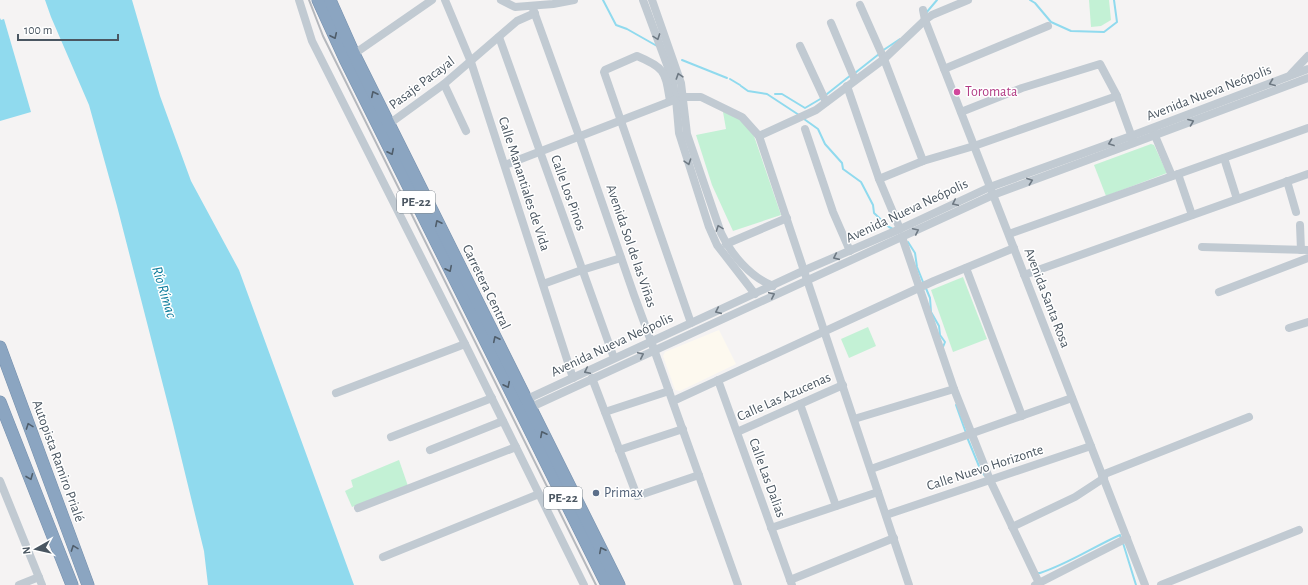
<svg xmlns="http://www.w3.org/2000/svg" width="1308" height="585" viewBox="0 0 1308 585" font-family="'Alegreya Sans',sans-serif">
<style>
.commercial{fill:#fdf9ef}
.green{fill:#c3f1d5}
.water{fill:#90daee}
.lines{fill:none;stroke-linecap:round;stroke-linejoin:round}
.stream{stroke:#90daee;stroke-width:2}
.highway-casing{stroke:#7690ad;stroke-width:13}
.minor{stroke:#c1cad2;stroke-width:8}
.highway{stroke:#8ba5c1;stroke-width:12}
.rail{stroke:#b5b8bd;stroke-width:2}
.oneway{stroke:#505e6b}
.oneway2{stroke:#6e7983}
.hotel-dot{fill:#d1479c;stroke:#fff;stroke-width:1.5}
.service-dot{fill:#5c6f8a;stroke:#fff;stroke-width:1.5}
.labels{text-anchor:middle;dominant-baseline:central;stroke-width:3;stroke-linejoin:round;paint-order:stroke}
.shield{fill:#fff;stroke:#808990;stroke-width:1}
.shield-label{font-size:13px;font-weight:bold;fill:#4a5661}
.street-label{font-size:14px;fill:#4a5661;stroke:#fff}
.hotel-label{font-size:14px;fill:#b23c85;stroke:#fff;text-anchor:start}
.service-label{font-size:14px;fill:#4e5e75;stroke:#fff;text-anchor:start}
.water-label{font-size:15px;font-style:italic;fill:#0c7c9b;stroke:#fff}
</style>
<rect width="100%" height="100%" fill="#f5f3f3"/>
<polygon class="commercial" points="719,330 736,364 680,391 675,390 663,356 665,352"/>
<g class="green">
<polygon points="1089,0 1109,0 1111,20 1101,26 1091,27"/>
<polygon points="730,110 744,121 754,136 781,215 733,231 712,185 696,135 726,129 723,112"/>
<polygon points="1151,144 1154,145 1167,173 1106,196 1094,165"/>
<polygon points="963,277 987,339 953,352 931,290"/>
<polygon points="868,327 876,346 849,358 841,339"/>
<polygon points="399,460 408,486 352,507 345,491 353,487 351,480"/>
</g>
<g class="water">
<polygon points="45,0 132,0 160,96 191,181 239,270 354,585 208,585 204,551 173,424 117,206 89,105 51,17"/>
<polygon points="0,18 1,20 4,19 31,112 0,121"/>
</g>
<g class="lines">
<g class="stream">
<polyline points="603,0 616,25 627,29 657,46"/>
<polyline points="1030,0 1035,3 1051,22 1071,31 1104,32 1117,22 1114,0"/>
<polyline points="926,13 937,0"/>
<polyline points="882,51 900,39"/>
<polyline points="682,60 727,78"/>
<polyline points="855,73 879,54"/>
<polyline points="730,79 740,85"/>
<polyline points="741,86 748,91 767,94 799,115"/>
<polyline points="775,94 782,94 805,108 822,98"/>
<polyline points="827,94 851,75"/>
<polyline points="804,119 818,129 825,144 842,163 843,169 861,182 873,205 874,213 889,227 893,229"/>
<polyline points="908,242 915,253 917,267 923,282"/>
<polyline points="925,286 930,298 931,312 939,326 940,335 945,342 943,347"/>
<polyline points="956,405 966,433"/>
<polyline points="967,437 981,471 985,476"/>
<polyline points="1123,543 1136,585"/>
<path d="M 1038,573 L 1040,573 C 1068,564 1093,547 1120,535 L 1121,539"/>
</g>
<g class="highway-casing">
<g id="highway">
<polyline points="318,0 345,59 607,585"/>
<polyline points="330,0 354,54 619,585"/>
<polyline points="0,347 88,585"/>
<polyline points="0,402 72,585"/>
</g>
</g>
<g class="minor">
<polyline points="299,0 312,41 465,344 584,585"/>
<polyline points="445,0 471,62 573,378"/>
<polyline points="501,0 515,7 553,4 574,0"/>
<polyline points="643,0 672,78 676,99 679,133 709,227 717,245 755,294"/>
<path d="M 652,0 L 681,83 L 687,134 L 721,233 C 731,254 750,277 773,286"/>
<polyline points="860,5 884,59 923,161"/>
<polyline points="532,6 579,136 634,295 651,341 738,585"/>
<polyline points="923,10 925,20 1145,585"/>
<polyline points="831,23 855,80"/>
<polyline points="499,37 614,358"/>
<polyline points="800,46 826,102"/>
<polyline points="354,54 432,0"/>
<polyline points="944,69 1048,26"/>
<polyline points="1291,74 1308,56"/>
<polyline points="444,84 466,131"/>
<polyline points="847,86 879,179 900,229"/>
<polyline points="683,97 701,97 742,117 759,136 909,585"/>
<path d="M 670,101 C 665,72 666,68 637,56 L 605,70 L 604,72 L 691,323"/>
<polyline points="961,112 1022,88 1100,64 1117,96 1133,140"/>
<polyline points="389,124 444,84 517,21 535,13"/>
<polyline points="805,129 833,212 850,251"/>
<polyline points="1153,131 1172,176"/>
<polyline points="759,136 816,110 884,59 925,20 932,15 968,0"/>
<polyline points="1224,158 1237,199"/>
<polyline points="505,165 674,100"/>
<polyline points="1178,174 1192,215"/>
<polyline points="879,179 923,161 974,146 1117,96"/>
<polyline points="1287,181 1296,212"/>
<polyline points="1300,225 1301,250"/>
<polyline points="1009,234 1308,128"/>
<polyline points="902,237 954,389 990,480 1039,583"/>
<polyline points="726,244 787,218"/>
<polyline points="1202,247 1308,250"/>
<polyline points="966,268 1022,416"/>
<polyline points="1024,275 1308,174"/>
<polyline points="543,284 582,270 621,258"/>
<polyline points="1219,292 1308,258"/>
<polyline points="1289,328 1308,322"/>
<polyline points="592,378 637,496 699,475"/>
<polyline points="718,380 792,585"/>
<polyline points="336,393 465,344"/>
<polyline points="523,401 805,270 900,229 990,187 1131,136 1308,69"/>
<polyline points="673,401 934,281 1014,248"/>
<polyline points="800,404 836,506"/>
<polyline points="527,409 993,195 1134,143 1308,78"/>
<polyline points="605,412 669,391"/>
<polyline points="854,419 954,389"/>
<polyline points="737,432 843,385"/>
<polyline points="391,437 492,398"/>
<polyline points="430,450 503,421"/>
<polyline points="619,450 683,429"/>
<polyline points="871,469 1072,398"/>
<polyline points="1102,475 1249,417"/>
<polyline points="0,481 42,585"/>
<polyline points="358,508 516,447"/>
<polyline points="886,515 1091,446"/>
<polyline points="1012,527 1075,497 1104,478"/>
<polyline points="771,528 878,492"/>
<polyline points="383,557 539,494"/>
<polyline points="790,580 894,538"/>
<polyline points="19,585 39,577"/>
<polyline points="1035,585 1127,538"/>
<polyline points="1161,585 1299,530"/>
</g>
<use href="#highway" class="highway"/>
<polyline class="rail" points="309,0 323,36 596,585"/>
</g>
<defs><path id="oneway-chevron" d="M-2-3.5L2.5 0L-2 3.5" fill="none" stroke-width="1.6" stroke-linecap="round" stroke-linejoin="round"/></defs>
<g class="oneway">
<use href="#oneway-chevron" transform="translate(334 36) rotate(65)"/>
<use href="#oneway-chevron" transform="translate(374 94) rotate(-116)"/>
<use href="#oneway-chevron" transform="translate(391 152) rotate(64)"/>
<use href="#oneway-chevron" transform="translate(438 223) rotate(-116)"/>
<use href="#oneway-chevron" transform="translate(449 269) rotate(64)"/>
<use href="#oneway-chevron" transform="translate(496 339) rotate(-116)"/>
<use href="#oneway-chevron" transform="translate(507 385) rotate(64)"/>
<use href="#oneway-chevron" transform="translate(29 426) rotate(-110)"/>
<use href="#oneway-chevron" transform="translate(543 434) rotate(-117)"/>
<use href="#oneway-chevron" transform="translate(30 477) rotate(68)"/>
<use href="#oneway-chevron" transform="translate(74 548) rotate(-110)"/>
<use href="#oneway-chevron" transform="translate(602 550) rotate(-117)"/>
</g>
<g class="oneway2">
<use href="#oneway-chevron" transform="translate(657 37) rotate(70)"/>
<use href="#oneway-chevron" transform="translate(679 76) rotate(-108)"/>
<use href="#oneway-chevron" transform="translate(1272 83) rotate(159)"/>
<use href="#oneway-chevron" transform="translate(1191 122) rotate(-21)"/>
<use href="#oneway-chevron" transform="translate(1111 143) rotate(160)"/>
<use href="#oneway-chevron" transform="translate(688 162) rotate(72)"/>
<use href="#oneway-chevron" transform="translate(1030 181) rotate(-20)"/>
<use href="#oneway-chevron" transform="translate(955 203) rotate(155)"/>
<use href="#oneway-chevron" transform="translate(719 228) rotate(-110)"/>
<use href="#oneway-chevron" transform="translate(916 231) rotate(-25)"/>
<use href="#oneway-chevron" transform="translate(836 257) rotate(156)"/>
<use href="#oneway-chevron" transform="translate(772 295) rotate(-25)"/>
<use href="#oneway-chevron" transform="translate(718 311) rotate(156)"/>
<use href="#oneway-chevron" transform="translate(641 355) rotate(-25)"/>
<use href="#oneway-chevron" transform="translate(587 371) rotate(154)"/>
</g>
<circle class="hotel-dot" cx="957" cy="92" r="4"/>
<circle class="service-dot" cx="596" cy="493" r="4"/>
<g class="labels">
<g class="shield">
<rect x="397" y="191" width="38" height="22" rx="3"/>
<rect x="544" y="487" width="38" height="22" rx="3"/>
</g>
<g class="shield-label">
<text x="416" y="202">PE-22</text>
<text x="563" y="498">PE-22</text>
</g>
<g class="street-label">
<text transform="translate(422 83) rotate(-37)">Pasaje Pacayal</text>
<text transform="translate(1209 93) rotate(-21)">Avenida Nueva Neópolis</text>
<text transform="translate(524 184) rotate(72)">Calle Manantiales de Vida</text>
<text transform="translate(568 193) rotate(70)">Calle Los Pinos</text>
<text transform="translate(907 211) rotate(-25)">Avenida Nueva Neópolis</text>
<text transform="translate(631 246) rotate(71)">Avenida Sol de las Viñas</text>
<text transform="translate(486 287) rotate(64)">Carretera Central</text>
<text transform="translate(1047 298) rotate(69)">Avenida Santa Rosa</text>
<text transform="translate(612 345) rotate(-25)">Avenida Nueva Neópolis</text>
<text transform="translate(784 397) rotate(-24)">Calle Las Azucenas</text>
<text transform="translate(58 461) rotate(70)">Autopista Ramiro Prialé</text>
<text transform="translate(985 468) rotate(-18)">Calle Nuevo Horizonte</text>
<text transform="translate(767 478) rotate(70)">Calle Las Dalias</text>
</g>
<g class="hotel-label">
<text x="965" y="92">Toromata</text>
</g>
<g class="service-label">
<text x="604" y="493">Primax</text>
</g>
<g class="water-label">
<text transform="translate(164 292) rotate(73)">Río Rímac</text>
</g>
</g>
<g transform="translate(36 549) rotate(262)" stroke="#ffffff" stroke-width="3" paint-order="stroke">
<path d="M0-3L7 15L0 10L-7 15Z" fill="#4a5661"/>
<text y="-6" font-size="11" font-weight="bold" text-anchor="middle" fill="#4a5661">N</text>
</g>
<path d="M18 34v6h100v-6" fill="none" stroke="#4a5661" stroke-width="2"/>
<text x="24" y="34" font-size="12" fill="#4a5661" stroke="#ffffff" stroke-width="3" paint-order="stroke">100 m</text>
</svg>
